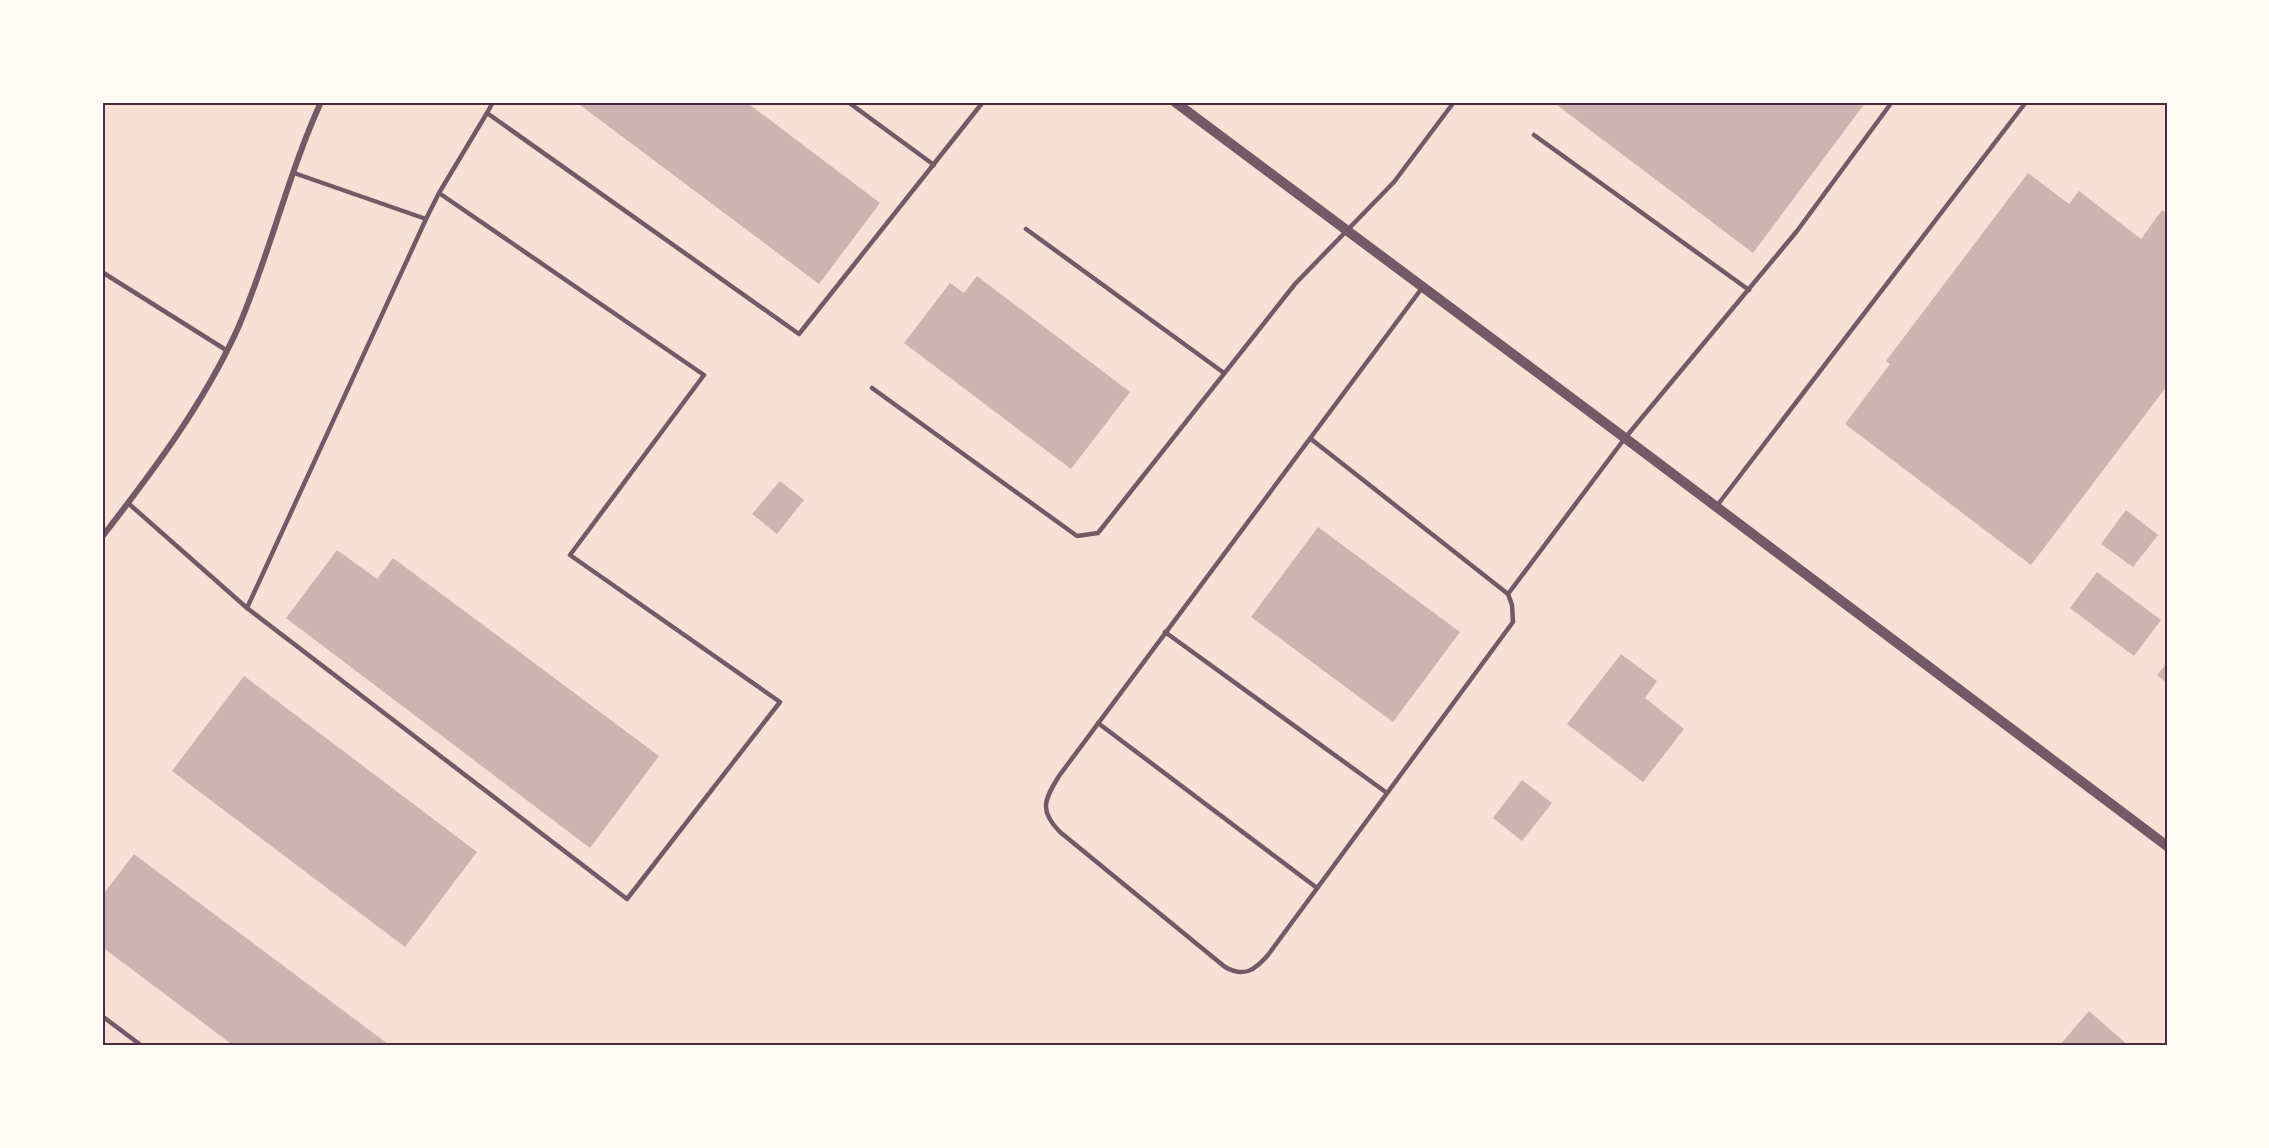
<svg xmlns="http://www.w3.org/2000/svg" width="2269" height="1148" viewBox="0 0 2269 1148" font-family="'Fira Sans',sans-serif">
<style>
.building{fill:#ccb4b1}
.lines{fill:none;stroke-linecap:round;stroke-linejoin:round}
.service{stroke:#755966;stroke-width:4.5}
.minor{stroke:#755966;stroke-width:6}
.tertiary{stroke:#755966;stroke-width:10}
.neatline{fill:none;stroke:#4a2c40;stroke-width:2}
</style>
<rect width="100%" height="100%" fill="#f7e1d7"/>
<g class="building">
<polygon points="576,102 746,102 880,203 819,284"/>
<polygon points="1553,102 1866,102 1753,253"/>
<polygon points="2028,173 2069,204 2079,191 2141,239 2162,210 2167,214 2167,386 2031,565 1845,424 1890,364 1886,361"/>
<polygon points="977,276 1130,392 1071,469 904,343 950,283 964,293"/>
<polygon points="780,481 804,500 777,534 752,514"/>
<polygon points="2126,510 2158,535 2133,567 2101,544"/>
<polygon points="1318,527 1460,632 1393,722 1251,617"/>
<polygon points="337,550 377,579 393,558 659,756 590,848 286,618"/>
<polygon points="2097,572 2161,620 2134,656 2070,608"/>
<polygon points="1621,654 1657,681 1645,698 1684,729 1643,782 1567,724"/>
<polygon points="2167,663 2167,683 2157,675"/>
<polygon points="244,676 477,852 405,947 172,771"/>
<polygon points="1522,780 1552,803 1522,841 1493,818"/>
<polygon points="134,854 388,1044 386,1046 234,1046 102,947 102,896"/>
<polygon points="2089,1011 2129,1046 2059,1046"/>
</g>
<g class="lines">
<g class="service">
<polyline points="493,102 487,113 799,334 983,102"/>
<polyline points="848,102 934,165"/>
<polyline points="1534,135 1749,290"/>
<polyline points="294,173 426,219"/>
<polyline points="439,193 704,375 570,555 780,702 627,899 247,608 426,219 439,193 487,113"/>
<polyline points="1026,229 1224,373"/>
<polyline points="102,272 226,350"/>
<polyline points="872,388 1077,536 1098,533 1295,284 1394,182 1454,102"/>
<path d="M 1311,439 L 1508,594 L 1512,605 L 1513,622 L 1268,955 C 1255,970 1244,978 1225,967 L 1060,832 C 1039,811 1044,800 1059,776 L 1422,288"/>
<polyline points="128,503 247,608"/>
<polyline points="1716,507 2026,102"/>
<polyline points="1508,594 1625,438 1797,231 1892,102"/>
<polyline points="1165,632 1387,793"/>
<polyline points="1098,723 1317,888"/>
<polyline points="102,1016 142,1046"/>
</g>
<path class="minor" d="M 102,537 C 153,471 203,405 238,328 C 270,254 288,174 321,102"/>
<polyline class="tertiary" points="1175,102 1625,438 2167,846"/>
</g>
<rect width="2269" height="1148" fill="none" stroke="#fffaf5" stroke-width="207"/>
<rect x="104" y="104" width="2062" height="940" class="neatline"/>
</svg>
